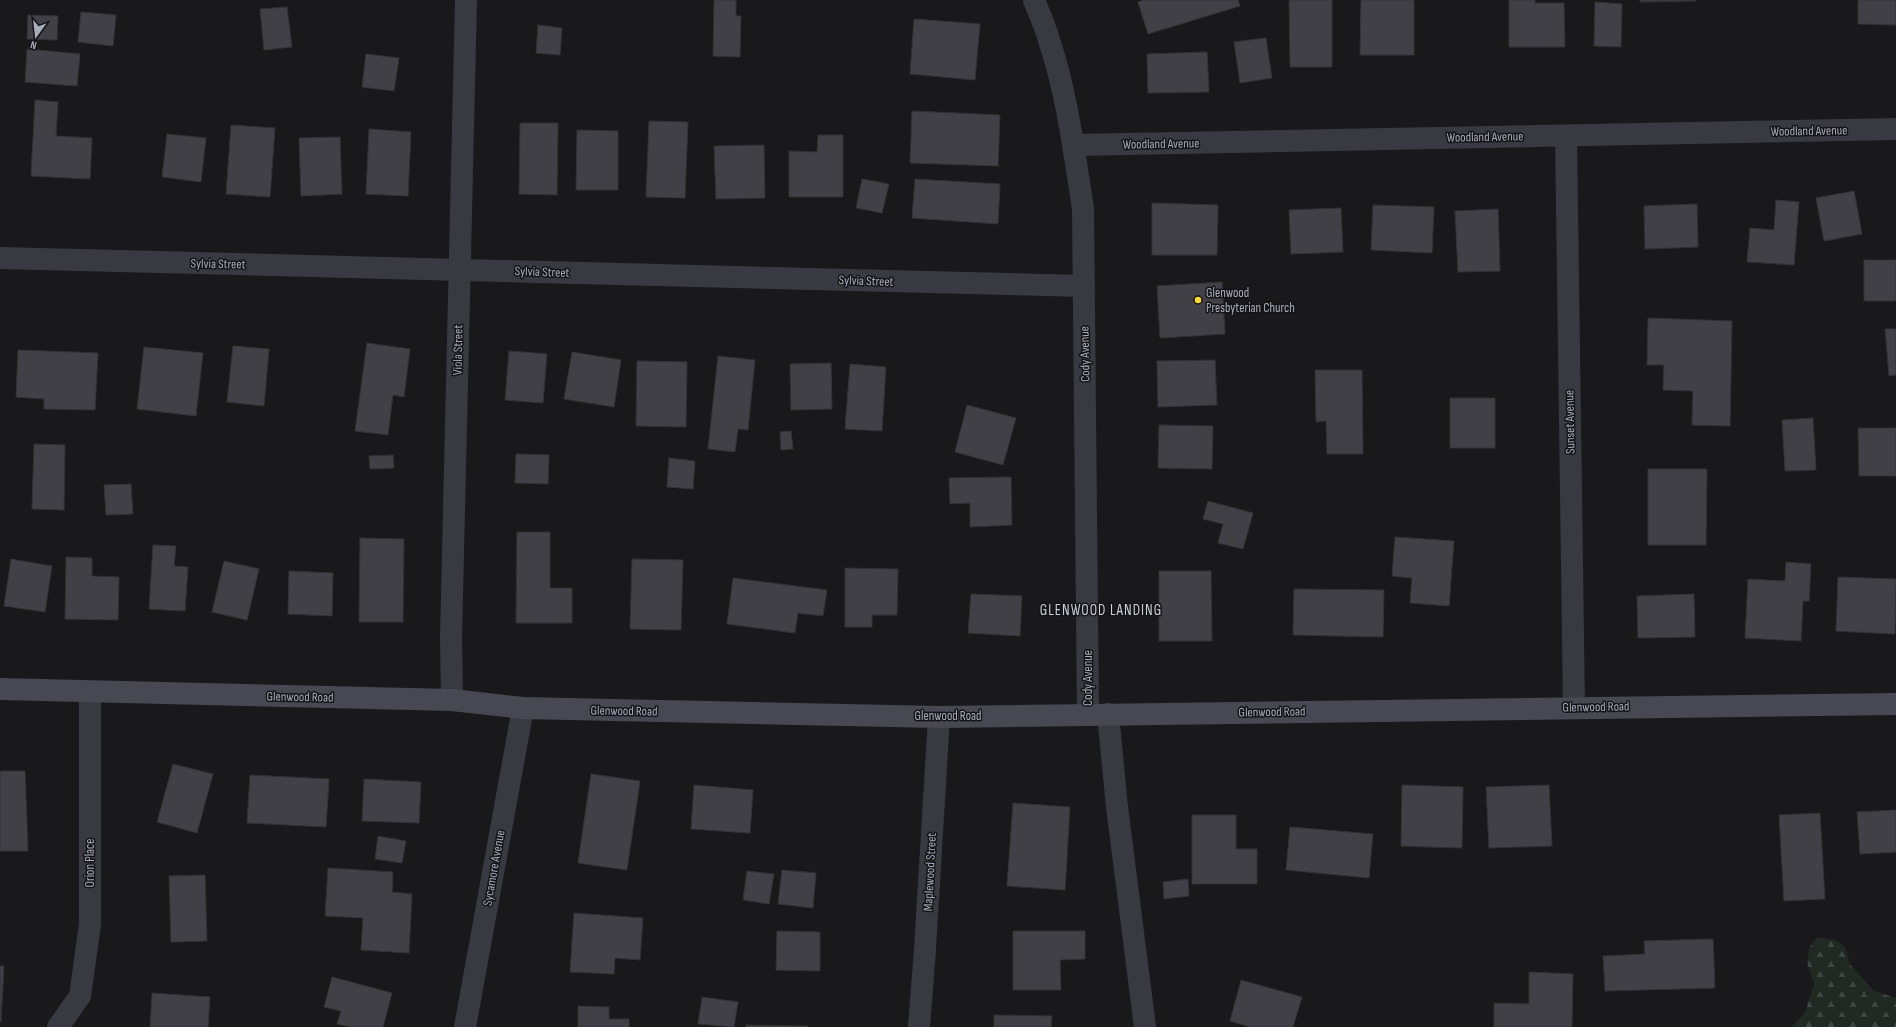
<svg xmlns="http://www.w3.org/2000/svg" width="1896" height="1027" viewBox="0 0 1896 1027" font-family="'Sofia Sans Condensed',sans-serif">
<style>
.forest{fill:url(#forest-firs)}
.building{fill:#404046;stroke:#333237}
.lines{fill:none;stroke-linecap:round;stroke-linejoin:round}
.minor{stroke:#393941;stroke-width:22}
.tertiary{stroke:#393941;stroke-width:22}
.secondary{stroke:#474851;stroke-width:22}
.poi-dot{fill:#ffd92d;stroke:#141416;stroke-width:1.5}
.labels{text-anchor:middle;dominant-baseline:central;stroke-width:3;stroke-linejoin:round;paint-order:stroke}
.street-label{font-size:13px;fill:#aaacbc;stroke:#141416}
.poi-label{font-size:13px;fill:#aaacbc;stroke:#141416;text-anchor:start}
.quarter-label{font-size:15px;letter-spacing:1px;fill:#cbcdd8;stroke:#141416}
</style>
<defs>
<pattern id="forest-firs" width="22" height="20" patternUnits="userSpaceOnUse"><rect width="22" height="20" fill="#202a23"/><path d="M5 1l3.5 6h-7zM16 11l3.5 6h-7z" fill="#3e4641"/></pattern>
</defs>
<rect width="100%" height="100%" fill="#19191b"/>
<polygon class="forest" points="1817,937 1835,940 1846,948 1849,963 1874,991 1896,998 1896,1027 1791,1027 1805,1013 1814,984 1807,962 1809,948"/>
<g class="building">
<polygon points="714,0 736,0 736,16 741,16 740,57 713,56"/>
<polygon points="1144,0 1238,0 1240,6 1148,34 1138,2"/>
<polygon points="1289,0 1332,0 1332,67 1290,67"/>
<polygon points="1361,0 1414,0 1414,55 1360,55"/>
<polygon points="1509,0 1535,0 1535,3 1564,3 1565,47 1509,47"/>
<polygon points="1640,0 1696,0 1696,1 1640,2"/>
<polygon points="1858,0 1896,0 1896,25 1858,24"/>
<polygon points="1595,2 1622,4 1621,47 1594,46"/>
<polygon points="287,7 292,47 264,50 260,9"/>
<polygon points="81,12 116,15 113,46 78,42"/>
<polygon points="28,15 58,16 57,40 27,39"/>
<polygon points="914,19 980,24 975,80 910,74"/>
<polygon points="538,25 562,28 560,55 536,53"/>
<polygon points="1266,38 1272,78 1240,83 1234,42"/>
<polygon points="27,49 80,54 77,86 25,82"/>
<polygon points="1207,52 1209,92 1148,93 1147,54"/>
<polygon points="366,54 399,58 394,91 362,87"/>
<polygon points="35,100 58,102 56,136 92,138 90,179 31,176"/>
<polygon points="912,111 1000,115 998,166 910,163"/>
<polygon points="649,121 688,122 685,198 646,197"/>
<polygon points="520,123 558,123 557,195 519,194"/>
<polygon points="231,125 275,128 270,197 226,194"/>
<polygon points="369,129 411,132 408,196 366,194"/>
<polygon points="577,130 618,131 618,190 576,190"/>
<polygon points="167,134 206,138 201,182 162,177"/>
<polygon points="818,135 843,135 843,197 789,197 789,151 817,152"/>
<polygon points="340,137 342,194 301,196 299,138"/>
<polygon points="764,145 765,198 716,199 714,146"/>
<polygon points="862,179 889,184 882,213 856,208"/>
<polygon points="915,179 1000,184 998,224 912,218"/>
<polygon points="1854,191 1862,234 1824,241 1816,198"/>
<polygon points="1776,200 1799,202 1794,265 1747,262 1750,228 1774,230"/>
<polygon points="1152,203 1218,205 1217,255 1152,255"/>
<polygon points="1697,204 1698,247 1645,249 1644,206"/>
<polygon points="1373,205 1434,207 1432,253 1371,250"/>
<polygon points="1341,208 1343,252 1291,254 1289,210"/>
<polygon points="1498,209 1500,271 1458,272 1455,211"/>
<rect x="1864" y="260" width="32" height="41"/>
<polygon points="1222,282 1225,334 1160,338 1157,286"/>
<polygon points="1648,318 1732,321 1730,426 1692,425 1693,391 1663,390 1664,365 1647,365"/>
<polygon points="1885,329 1896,329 1896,375 1889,376"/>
<polygon points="367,343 410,349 404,397 393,395 388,435 355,431"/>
<polygon points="233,346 269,349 264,406 227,402"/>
<polygon points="144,347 203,353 196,416 137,409"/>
<polygon points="18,350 98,353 95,410 44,409 44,399 16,397"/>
<polygon points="509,351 547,354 543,403 505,400"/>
<polygon points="572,352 621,360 614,407 564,399"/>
<polygon points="718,356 755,360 748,430 738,429 735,452 708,449"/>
<polygon points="1215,360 1217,405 1158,407 1157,361"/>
<polygon points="637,361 687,362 686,427 636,426"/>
<polygon points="831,363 832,409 791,410 790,364"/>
<polygon points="850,364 886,367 882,431 845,429"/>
<polygon points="1315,370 1362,370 1363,454 1327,454 1326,421 1316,422"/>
<rect x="1450" y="398" width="45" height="50"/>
<polygon points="967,405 1016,418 1003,465 955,452"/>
<polygon points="1813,418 1816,470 1785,471 1782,420"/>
<polygon points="1159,425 1213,426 1212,469 1158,468"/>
<polygon points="1858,428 1896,428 1896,476 1859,476"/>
<polygon points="791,431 793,449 781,450 780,432"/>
<polygon points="34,444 65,445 64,510 32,509"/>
<polygon points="516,454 549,455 548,484 515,483"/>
<polygon points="393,455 394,468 370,469 369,456"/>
<polygon points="669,458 695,461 693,489 667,487"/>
<polygon points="1648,469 1707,469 1706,545 1648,545"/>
<polygon points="1011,477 1012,525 970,527 970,503 950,504 949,478"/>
<polygon points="131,484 133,514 106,515 104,485"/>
<polygon points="1208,501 1253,513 1243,549 1218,543 1223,524 1203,519"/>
<polygon points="517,532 550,532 550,588 572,588 572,623 516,623"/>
<polygon points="1395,537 1454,541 1449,606 1410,603 1412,578 1392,576"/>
<polygon points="360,538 404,539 403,622 359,622"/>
<polygon points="153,545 176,546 174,566 188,567 185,611 149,609"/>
<polygon points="66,557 92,558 92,576 119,577 118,620 65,619"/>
<polygon points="11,559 52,566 45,612 4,606"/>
<polygon points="632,559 683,560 681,630 630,629"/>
<polygon points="224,561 259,569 247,620 212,612"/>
<polygon points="1786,562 1811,564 1809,601 1803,601 1801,641 1745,638 1748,579 1785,581"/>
<polygon points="845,568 898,569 897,615 872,615 872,627 845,627"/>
<polygon points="289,571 333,573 332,616 288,614"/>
<polygon points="1159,571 1211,571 1212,641 1159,641"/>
<polygon points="1838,577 1896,579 1895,634 1836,631"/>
<polygon points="733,578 827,590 823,616 798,613 795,633 727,624"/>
<polygon points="1294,589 1384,590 1383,637 1293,635"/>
<polygon points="971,594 1022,596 1020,636 968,633"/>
<polygon points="1694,594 1695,637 1638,638 1637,596"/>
<polygon points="173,764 213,774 197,833 157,822"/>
<polygon points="0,771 25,771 28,851 0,851"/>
<polygon points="591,774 640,781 627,870 578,863"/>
<polygon points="250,775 329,779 326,827 247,823"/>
<polygon points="364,779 421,782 419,823 362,821"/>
<polygon points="694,785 753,790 750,833 691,829"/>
<polygon points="1402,785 1463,787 1462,848 1401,846"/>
<polygon points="1549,785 1552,846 1489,848 1486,787"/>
<polygon points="1013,803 1070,807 1065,890 1007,886"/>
<polygon points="1896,810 1896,852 1860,854 1857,812"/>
<polygon points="1820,813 1825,899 1784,901 1779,815"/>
<polygon points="1192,815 1236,815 1236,849 1257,849 1257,884 1192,884"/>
<polygon points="1290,827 1373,834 1369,878 1286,870"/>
<polygon points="378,836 406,841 402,863 375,859"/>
<polygon points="328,868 393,872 392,892 412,894 409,953 361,950 363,918 325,916"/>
<polygon points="782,870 816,873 813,908 778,904"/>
<polygon points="747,871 774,874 769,904 743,900"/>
<polygon points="205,875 207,941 171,942 169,876"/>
<polygon points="1188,879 1189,896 1164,899 1163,882"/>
<polygon points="574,913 643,918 640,960 615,958 614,974 570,972"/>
<polygon points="777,931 820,932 820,971 776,970"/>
<polygon points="1013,931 1085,931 1085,959 1060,960 1061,990 1013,990"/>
<polygon points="1713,939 1715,988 1605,991 1603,956 1645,954 1644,941"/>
<polygon points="0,966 4,966 1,1022 0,1022"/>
<polygon points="1529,972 1573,974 1572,1027 1494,1027 1494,1003 1529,1004"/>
<polygon points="332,977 392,993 383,1027 350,1027 337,1024 341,1011 324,1007"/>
<polygon points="1241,980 1302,997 1293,1027 1250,1027 1230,1021"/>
<polygon points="152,993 210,997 208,1027 150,1027"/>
<polygon points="702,997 738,1002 734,1027 698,1024"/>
<polygon points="578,1006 609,1007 609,1019 629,1019 629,1027 578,1027"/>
<polygon points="994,1015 1052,1016 1051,1027 994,1027"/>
<polygon points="746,1025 808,1026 808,1027 746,1027"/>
</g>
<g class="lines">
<g class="minor">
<polyline points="1566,136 1574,708"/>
<polyline points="1073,145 1896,129"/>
<polyline points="0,258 1084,286"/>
<polyline points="452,700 451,638 466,0"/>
<polyline points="58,1027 80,996 90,924 90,692"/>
<polyline points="465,1027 523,708"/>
<polyline points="919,1027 925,949 939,717"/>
</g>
<g class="tertiary">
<path d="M 1034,0 C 1039,13 1045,26 1049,40 C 1067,94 1074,152 1083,208 L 1088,714"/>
<polyline points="1108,714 1117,807 1145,1027"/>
</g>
<polyline class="secondary" points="0,689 452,700 523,708 939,717 1896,704"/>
</g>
<circle class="poi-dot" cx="1198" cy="300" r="4"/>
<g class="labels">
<g class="street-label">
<text transform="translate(1809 131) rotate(-1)">Woodland Avenue</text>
<text transform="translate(1485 137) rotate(-1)">Woodland Avenue</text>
<text transform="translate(1161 144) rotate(-1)">Woodland Avenue</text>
<text transform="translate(218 264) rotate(1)">Sylvia Street</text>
<text transform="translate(542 272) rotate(2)">Sylvia Street</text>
<text transform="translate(866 281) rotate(2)">Sylvia Street</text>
<text transform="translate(458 350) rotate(-89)">Viola Street</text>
<text transform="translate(1085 354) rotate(-91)">Cody Avenue</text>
<text transform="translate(1570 422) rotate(-91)">Sunset Avenue</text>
<text transform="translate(1088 678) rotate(-90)">Cody Avenue</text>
<text transform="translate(300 697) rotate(1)">Glenwood Road</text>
<text transform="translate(1596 707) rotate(-1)">Glenwood Road</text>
<text transform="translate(624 711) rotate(1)">Glenwood Road</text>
<text transform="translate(1272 712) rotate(-1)">Glenwood Road</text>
<text x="948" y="716">Glenwood Road</text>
<text transform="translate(90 863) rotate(-90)">Orion Place</text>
<text transform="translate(494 868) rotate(-80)">Sycamore Avenue</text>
<text transform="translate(930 872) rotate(-87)">Maplewood Street</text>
</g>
<g class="poi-label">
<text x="1206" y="293">Glenwood<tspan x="1206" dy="15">Presbyterian Church</tspan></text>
</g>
<g class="quarter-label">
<text x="1101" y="610">GLENWOOD LANDING</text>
</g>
</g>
<g transform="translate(36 36) rotate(195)" stroke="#141416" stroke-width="3" paint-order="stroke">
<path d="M0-3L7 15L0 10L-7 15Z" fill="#aaacbc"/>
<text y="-6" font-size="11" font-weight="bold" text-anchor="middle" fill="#aaacbc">N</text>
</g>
</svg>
